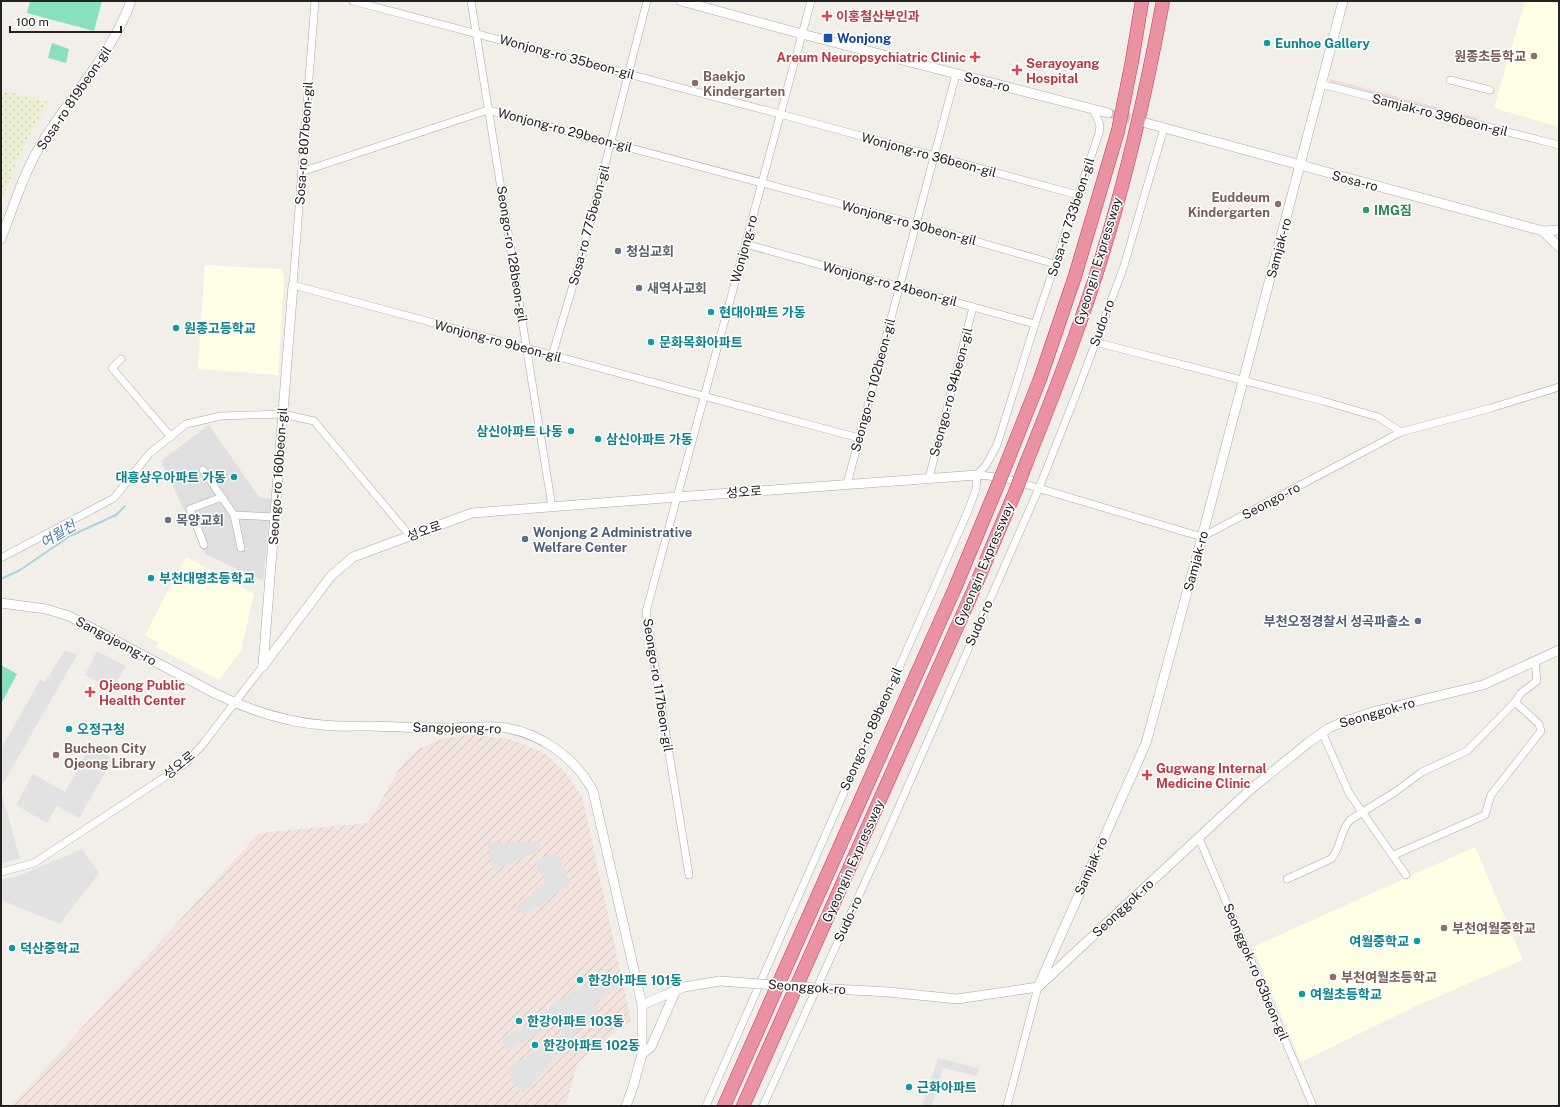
<svg xmlns="http://www.w3.org/2000/svg" width="1560" height="1107" viewBox="0 0 1560 1107" font-family="'Public Sans','Noto Sans KR',sans-serif">
<style>
.residential{fill:#e0dfdf}
.commercial{fill:#f2dad9}
.education{fill:#ffffe5}
.military{fill:url(#military-furrows)}
.farmland{fill:url(#farmland-dots)}
.pitch{fill:#88e0be}
.parking{fill:#e2e2e2}
.lines{fill:none;stroke-linecap:round;stroke-linejoin:round}
.stream{stroke:#aad3df;stroke-width:2}
.tertiary-tunnel{stroke:#c8c6c1;stroke-width:9;stroke-dasharray:9 4.5;stroke-linecap:butt}
.minor-casing{stroke:#a9a9a9;stroke-width:8}
.tertiary-casing{stroke:#a9a9a9;stroke-width:10}
.motorway-casing{stroke:#dc2a67;stroke-width:14}
.minor{stroke:#fff;stroke-width:7}
.tertiary{stroke:#fff;stroke-width:9}
.motorway{stroke:#e892a2;stroke-width:13}
.tertiary-bridge-casing{stroke:#a9a9a9;stroke-width:10;stroke-linecap:butt}
.motorway-bridge-casing{stroke:#dc2a67;stroke-width:14;stroke-linecap:butt}
.tertiary-bridge{stroke:#fff;stroke-width:9}
.motorway-bridge{stroke:#e892a2;stroke-width:13}
.health-dot{fill:#e0444e;stroke:#fff;stroke-width:1.5}
.transit-dot{fill:#1a4fb4;stroke:#fff;stroke-width:1.5}
.culture-dot{fill:#0f9aa8;stroke:#fff;stroke-width:1.5}
.education-dot{fill:#8d6e63;stroke:#fff;stroke-width:1.5}
.leisure-dot{fill:#2e9e5b;stroke:#fff;stroke-width:1.5}
.worship-dot{fill:#6b7280;stroke:#fff;stroke-width:1.5}
.service-dot{fill:#5c6f8a;stroke:#fff;stroke-width:1.5}
.labels{text-anchor:middle;dominant-baseline:central;stroke-width:3;stroke-linejoin:round;paint-order:stroke}
.health-label{font-size:13px;font-weight:bold;fill:#be3a42;stroke:#fff;text-anchor:start}
.transit-label{font-size:13px;font-weight:bold;fill:#164399;stroke:#fff;text-anchor:start}
.culture-label{font-size:13px;font-weight:bold;fill:#0d838f;stroke:#fff;text-anchor:start}
.education-label{font-size:13px;font-weight:bold;fill:#785e54;stroke:#fff;text-anchor:start}
.street-label{font-size:13px;fill:#222;stroke:#fff}
.leisure-label{font-size:13px;font-weight:bold;fill:#27864d;stroke:#fff;text-anchor:start}
.worship-label{font-size:13px;font-weight:bold;fill:#5b616d;stroke:#fff;text-anchor:start}
.service-label{font-size:13px;font-weight:bold;fill:#4e5e75;stroke:#fff;text-anchor:start}
.water-label{font-size:14px;font-style:italic;fill:#4a7aab;stroke:#fff}
</style>
<defs>
<pattern id="military-furrows" width="10" height="10" patternUnits="userSpaceOnUse"><rect width="10" height="10" fill="#f3e3dd"/><path d="M-1 1l2-2M0 10L10 0M9 11l2-2" fill="none" stroke="#d0c2bd"/></pattern>
<pattern id="farmland-dots" width="8" height="8" patternUnits="userSpaceOnUse"><rect width="8" height="8" fill="#eef0d5"/><path d="M2 2h.1M6 6h.1" fill="none" stroke="#ccceb7" stroke-width="1.8" stroke-linecap="round"/></pattern>
</defs>
<rect width="100%" height="100%" fill="#f2efe9"/>
<polygon class="residential" points="209,425 259,497 271,499 263,581 205,554 161,461"/>
<polygon class="commercial" points="1330,79 1478,118 1476,127 1328,88"/>
<g class="education">
<polygon points="1525,1 1547,1 1559,5 1559,127 1494,108"/>
<polygon points="205,265 280,269 284,276 278,375 198,369 200,335 207,336 208,324 201,323"/>
<polygon points="186,557 254,594 241,651 219,680 156,647 159,643 145,635"/>
<polygon points="1475,847 1523,960 1414,1007 1301,1062 1253,947"/>
</g>
<polygon class="military" points="473,735 510,739 544,753 564,771 582,796 631,1020 578,1062 565,1106 11,1106 259,833 368,823 403,763 417,750 444,738"/>
<polygon class="farmland" points="1,90 48,102 23,147 1,202"/>
<g class="pitch">
<polygon points="30,1 102,1 94,31 27,13"/>
<polygon points="52,43 69,49 66,63 48,58"/>
<polygon points="1,665 17,674 2,702 1,702"/>
</g>
<g class="parking">
<polygon points="65,650 77,655 1,787 1,749 40,680 45,682"/>
<polygon points="97,651 126,666 112,689 85,675"/>
<polygon points="90,746 113,759 79,818 57,806 47,823 16,805 33,774 65,792"/>
<polygon points="1,791 20,859 1,863"/>
<polygon points="525,842 540,843 540,850 492,871 488,843"/>
<polygon points="82,849 99,873 60,924 1,900 1,880 18,876"/>
<polygon points="549,854 559,855 571,883 524,916 517,907 546,882 534,862"/>
<polygon points="611,971 616,986 609,995 595,1003 598,1011 587,1019 576,1034 523,1093 513,1082 506,1069 564,1034 557,1022 507,1052 502,1039 546,1013 552,1004"/>
<polygon points="938,1058 979,1068 977,1076 943,1068 932,1106 922,1106"/>
</g>
<g class="lines">
<polyline class="stream" points="1,579 20,570 70,536 116,515 125,506"/>
<polyline class="tertiary-tunnel" points="1108,113 1143,122"/>
<g class="minor-casing">
<g id="minor">
<polyline points="315,1 293,285 859,438"/>
<polyline points="353,1 780,114 1078,195"/>
<polyline points="471,1 552,507"/>
<polyline points="1450,80 1490,90"/>
<polyline points="1321,84 1559,145"/>
<polyline points="301,172 488,110 916,224 1055,264"/>
<polyline points="745,244 1035,324"/>
<polyline points="1095,342 1323,401 1378,417 1401,432"/>
<polyline points="552,356 581,258 647,1"/>
<polyline points="121,359 112,368 171,437"/>
<polyline points="203,470 234,515 275,517"/>
<polyline points="977,475 989,476 1011,480 1202,537 1401,432 1491,408 1559,387"/>
<polyline points="977,475 986,465 997,445 1035,324 1099,133 1100,125 1093,109"/>
<polyline points="929,478 973,307"/>
<polyline points="847,484 956,74"/>
<polyline points="234,515 241,548"/>
<polyline points="204,545 190,509 222,497"/>
<polyline points="1,558 114,498 149,454 186,424 221,416 283,414 314,421 410,536"/>
<polyline points="1322,732 1349,793 1406,875"/>
<polyline points="1199,838 1313,1106"/>
<polyline points="1394,855 1485,815 1491,795 1541,731 1539,724 1515,702"/>
<polyline points="1,872 34,863 186,763 203,744 263,666"/>
<polyline points="689,875 646,612 811,1"/>
<path d="M 1287,879 L 1331,859 C 1341,848 1340,831 1350,820 L 1395,792 L 1422,772 L 1467,751 L 1515,702 L 1521,693 L 1537,681 L 1535,661"/>
<polyline points="706,1106 968,511 976,489 977,475"/>
<polyline points="763,1106 886,836 1039,488 1079,387 1124,266 1164,128"/>
<polyline points="1007,1106 1038,987"/>
</g>
</g>
<g class="tertiary-casing">
<g id="tertiary">
<polyline points="681,1 802,34 1108,113"/>
<polyline points="1146,123 1543,231 1559,247"/>
<polyline points="1543,231 1559,230"/>
<path d="M 1,239 C 13,208 23,175 40,146 C 70,95 110,58 131,1"/>
<path d="M 1,603 L 46,609 L 69,616 L 216,694 C 249,710 285,722 323,725 C 338,727 353,726 368,726 C 394,727 419,728 444,728 C 463,728 480,726 499,727 C 538,731 575,757 593,791 L 642,1005 L 642,1054 L 633,1087 L 626,1106"/>
<polyline points="263,666 331,576 353,557 472,513 677,497 977,475"/>
<polyline points="263,666 293,285"/>
<polyline points="1038,987 1146,743 1202,537 1343,1"/>
<polyline points="816,988 888,992 957,999 1038,987 1251,789 1308,743 1329,728 1345,721 1376,711 1483,685 1559,650"/>
<polyline points="642,1005 684,987 720,981"/>
<polyline points="642,1054 651,1047 676,990"/>
</g>
</g>
<g class="motorway-casing">
<g id="motorway">
<polyline points="1007,462 1040,379 1075,276 1118,131 1132,61 1142,1"/>
<path d="M 1025,466 C 1059,382 1092,296 1116,208 C 1135,140 1150,71 1163,1"/>
<polyline points="724,1106 955,588 997,487"/>
<polyline points="743,1106 974,589 1016,490"/>
</g>
</g>
<use href="#minor" class="minor"/>
<use href="#tertiary" class="tertiary"/>
<use href="#motorway" class="motorway"/>
<g class="tertiary-bridge-casing">
<polyline id="tertiary-bridge" points="720,981 816,988"/>
</g>
<g class="motorway-bridge-casing">
<g id="motorway-bridge">
<polyline points="997,487 1007,462"/>
<polyline points="1016,490 1025,466"/>
</g>
</g>
<use href="#tertiary-bridge" class="tertiary-bridge"/>
<use href="#motorway-bridge" class="motorway-bridge"/>
</g>
<g class="health-dot">
<path d="M825 10h4v4h4v4h-4v4h-4v-4h-4v-4h4z"/>
<path d="M973 51h4v4h4v4h-4v4h-4v-4h-4v-4h4z"/>
<path d="M1015 64h4v4h4v4h-4v4h-4v-4h-4v-4h4z"/>
<path d="M88 686h4v4h4v4h-4v4h-4v-4h-4v-4h4z"/>
<path d="M1145 769h4v4h4v4h-4v4h-4v-4h-4v-4h4z"/>
</g>
<rect class="transit-dot" x="823" y="33" width="10" height="10" rx="2"/>
<g class="culture-dot">
<circle cx="1267" cy="43" r="4"/>
<circle cx="711" cy="312" r="4"/>
<circle cx="176" cy="328" r="4"/>
<circle cx="651" cy="342" r="4"/>
<circle cx="571" cy="431" r="4"/>
<circle cx="598" cy="439" r="4"/>
<circle cx="234" cy="477" r="4"/>
<circle cx="151" cy="578" r="4"/>
<circle cx="69" cy="729" r="4"/>
<circle cx="1417" cy="941" r="4"/>
<circle cx="12" cy="948" r="4"/>
<circle cx="580" cy="980" r="4"/>
<circle cx="1302" cy="994" r="4"/>
<circle cx="519" cy="1021" r="4"/>
<circle cx="535" cy="1045" r="4"/>
<circle cx="909" cy="1087" r="4"/>
</g>
<g class="education-dot">
<circle cx="1534" cy="56" r="4"/>
<circle cx="695" cy="83" r="4"/>
<circle cx="1278" cy="204" r="4"/>
<circle cx="56" cy="755" r="4"/>
<circle cx="1444" cy="928" r="4"/>
<circle cx="1333" cy="977" r="4"/>
</g>
<circle class="leisure-dot" cx="1366" cy="210" r="4"/>
<g class="worship-dot">
<circle cx="618" cy="251" r="4"/>
<circle cx="639" cy="288" r="4"/>
<circle cx="168" cy="520" r="4"/>
</g>
<g class="service-dot">
<circle cx="525" cy="539" r="4"/>
<circle cx="1418" cy="621" r="4"/>
</g>
<g class="labels">
<g class="health-label">
<text x="836" y="16">이홍철산부인과</text>
<text x="966" y="57" text-anchor="end">Areum Neuropsychiatric Clinic</text>
<text x="1026" y="63">Serayoyang<tspan x="1026" dy="15">Hospital</tspan></text>
<text x="99" y="685">Ojeong Public<tspan x="99" dy="15">Health Center</tspan></text>
<text x="1156" y="768">Gugwang Internal<tspan x="1156" dy="15">Medicine Clinic</tspan></text>
</g>
<g class="transit-label">
<text x="837" y="38">Wonjong</text>
</g>
<g class="culture-label">
<text x="1275" y="43">Eunhoe Gallery</text>
<text x="719" y="312">현대아파트 가동</text>
<text x="184" y="328">원종고등학교</text>
<text x="659" y="342">문화목화아파트</text>
<text x="563" y="431" text-anchor="end">삼신아파트 나동</text>
<text x="606" y="439">삼신아파트 가동</text>
<text x="226" y="477" text-anchor="end">대흥상우아파트 가동</text>
<text x="159" y="578">부천대명초등학교</text>
<text x="77" y="729">오정구청</text>
<text x="1409" y="941" text-anchor="end">여월중학교</text>
<text x="20" y="948">덕산중학교</text>
<text x="588" y="980">한강아파트 101동</text>
<text x="1310" y="994">여월초등학교</text>
<text x="527" y="1021">한강아파트 103동</text>
<text x="543" y="1045">한강아파트 102동</text>
<text x="917" y="1087">근화아파트</text>
</g>
<g class="education-label">
<text x="1526" y="56" text-anchor="end">원종초등학교</text>
<text x="703" y="76">Baekjo<tspan x="703" dy="15">Kindergarten</tspan></text>
<text x="1270" y="197" text-anchor="end">Euddeum<tspan x="1270" dy="15">Kindergarten</tspan></text>
<text x="64" y="748">Bucheon City<tspan x="64" dy="15">Ojeong Library</tspan></text>
<text x="1452" y="928">부천여월중학교</text>
<text x="1341" y="977">부천여월초등학교</text>
</g>
<g class="street-label">
<text transform="translate(567 57) rotate(15)">Wonjong-ro 35beon-gil</text>
<text transform="translate(987 82) rotate(14)">Sosa-ro</text>
<text transform="translate(74 98) rotate(-56)">Sosa-ro 819beon-gil</text>
<text transform="translate(1440 115) rotate(14)">Samjak-ro 396beon-gil</text>
<text transform="translate(565 130) rotate(15)">Wonjong-ro 29beon-gil</text>
<text transform="translate(304 143) rotate(-86)">Sosa-ro 807beon-gil</text>
<text transform="translate(929 155) rotate(15)">Wonjong-ro 36beon-gil</text>
<text transform="translate(1355 181) rotate(15)">Sosa-ro</text>
<text transform="translate(1071 217) rotate(-72)">Sosa-ro 733beon-gil</text>
<text transform="translate(909 223) rotate(15)">Wonjong-ro 30beon-gil</text>
<text transform="translate(589 225) rotate(-75)">Sosa-ro 775beon-gil</text>
<text transform="translate(1279 248) rotate(-75)">Samjak-ro</text>
<text transform="translate(744 249) rotate(-75)">Wonjong-ro</text>
<text transform="translate(512 254) rotate(81)">Seongo-ro 128beon-gil</text>
<text transform="translate(1098 261) rotate(-73)">Gyeongin Expressway</text>
<text transform="translate(890 284) rotate(15)">Wonjong-ro 24beon-gil</text>
<text transform="translate(1102 323) rotate(-70)">Sudo-ro</text>
<text transform="translate(498 341) rotate(15)">Wonjong-ro 9beon-gil</text>
<text transform="translate(873 385) rotate(-75)">Seongo-ro 102beon-gil</text>
<text transform="translate(951 392) rotate(-75)">Seongo-ro 94beon-gil</text>
<text transform="translate(278 476) rotate(-86)">Seongo-ro 160beon-gil</text>
<text transform="translate(744 492) rotate(-4)">성오로</text>
<text transform="translate(1271 501) rotate(-28)">Seongo-ro</text>
<text transform="translate(424 531) rotate(-20)">성오로</text>
<text transform="translate(1196 561) rotate(-75)">Samjak-ro</text>
<text transform="translate(984 564) rotate(-67)">Gyeongin Expressway</text>
<text transform="translate(979 623) rotate(-66)">Sudo-ro</text>
<text transform="translate(116 641) rotate(28)">Sangojeong-ro</text>
<text transform="translate(658 685) rotate(81)">Seongo-ro 117beon-gil</text>
<text transform="translate(1377 713) rotate(-16)">Seonggok-ro</text>
<text transform="translate(457 728) rotate(1)">Sangojeong-ro</text>
<text transform="translate(871 729) rotate(-66)">Seongo-ro 89beon-gil</text>
<text transform="translate(179 765) rotate(-39)">성오로</text>
<text transform="translate(853 861) rotate(-66)">Gyeongin Expressway</text>
<text transform="translate(1091 866) rotate(-66)">Samjak-ro</text>
<text transform="translate(1123 908) rotate(-43)">Seonggok-ro</text>
<text transform="translate(848 919) rotate(-65)">Sudo-ro</text>
<text transform="translate(1256 972) rotate(67)">Seonggok-ro 63beon-gil</text>
<text transform="translate(807 987) rotate(4)">Seonggok-ro</text>
</g>
<g class="leisure-label">
<text x="1374" y="210">IMG짐</text>
</g>
<g class="worship-label">
<text x="626" y="251">청심교회</text>
<text x="647" y="288">새역사교회</text>
<text x="176" y="520">목양교회</text>
</g>
<g class="service-label">
<text x="533" y="532">Wonjong 2 Administrative<tspan x="533" dy="15">Welfare Center</tspan></text>
<text x="1410" y="621" text-anchor="end">부천오정경찰서 성곡파출소</text>
</g>
<g class="water-label">
<text transform="translate(58 534) rotate(-31)">여월천</text>
</g>
</g>
<rect width="1560" height="1107" fill="none" stroke="#222222" stroke-width="4"/>
<path d="M10 26v6h111v-6" fill="none" stroke="#222222" stroke-width="2"/>
<text x="16" y="26" font-size="12" fill="#222222" stroke="#ffffff" stroke-width="3" paint-order="stroke">100 m</text>
</svg>
